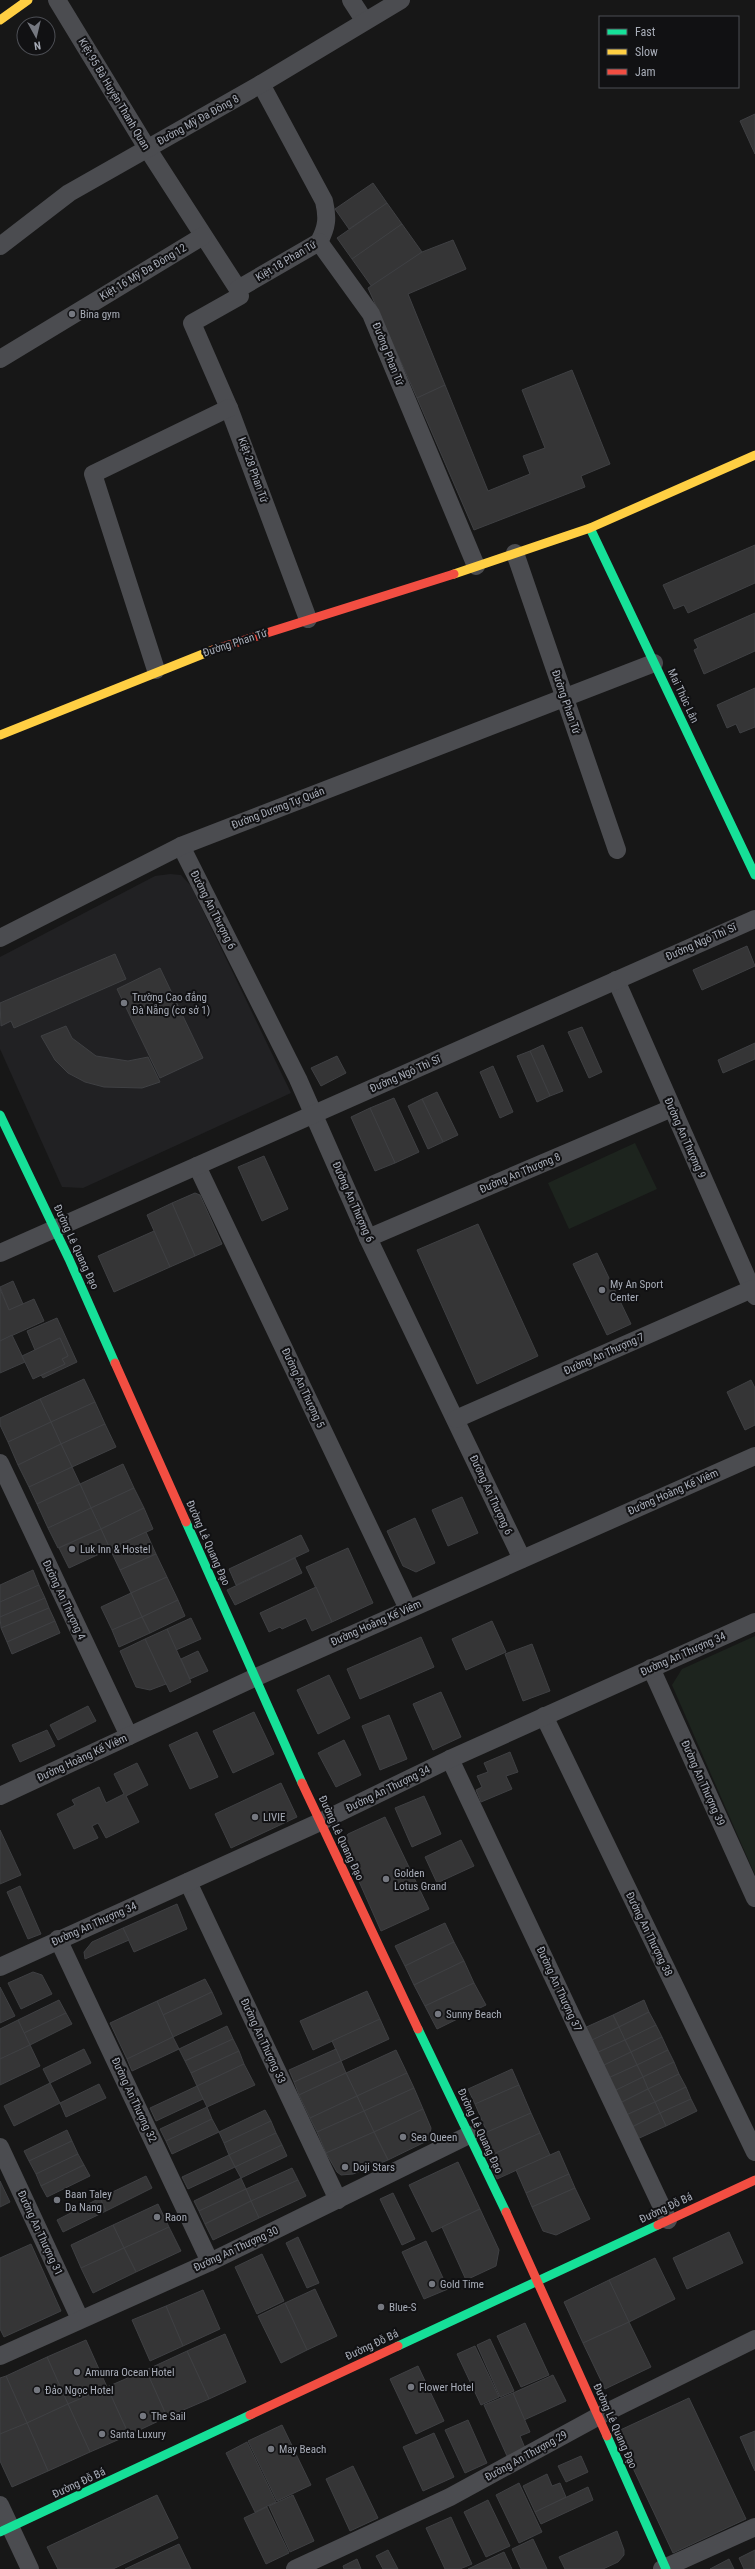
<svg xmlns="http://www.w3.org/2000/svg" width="755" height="2569" viewBox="0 0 755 2569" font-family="'Roboto Condensed',sans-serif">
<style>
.built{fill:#212123}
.green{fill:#1d241e}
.building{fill:#353536;stroke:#3f4043}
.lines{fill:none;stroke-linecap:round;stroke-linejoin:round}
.street{stroke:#4b4c50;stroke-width:18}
.fast{stroke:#16e098;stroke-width:9}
.slow{stroke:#ffcf43;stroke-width:9}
.jam{stroke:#f24e42;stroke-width:9}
.poi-dot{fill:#757880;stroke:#111113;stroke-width:1.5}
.labels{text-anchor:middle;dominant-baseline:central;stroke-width:4;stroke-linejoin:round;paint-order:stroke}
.street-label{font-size:11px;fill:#a8adb8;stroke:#111113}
.poi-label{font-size:11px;fill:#a8adb8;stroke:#111113;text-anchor:start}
</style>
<rect width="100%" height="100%" fill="#171717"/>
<polygon class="built" points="170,874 181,875 191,886 291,1093 83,1188 62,1187 0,1049 0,957 155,876"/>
<g class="green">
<polygon points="635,1143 657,1189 569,1229 548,1183"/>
<polygon points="755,1636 755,1875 672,1685 682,1669"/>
</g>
<g class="building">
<polygon points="755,114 755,154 740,121"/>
<polygon points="373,183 387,203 349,229 335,209"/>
<polygon points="387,203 402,224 352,259 337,238"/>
<polygon points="402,224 422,252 372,287 352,259"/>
<polygon points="453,240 466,269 408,294 445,385 417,398 368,288 422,252"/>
<polygon points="572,370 610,464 581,476 585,487 474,530 417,398 445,385 488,491 530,474 523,456 545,448 522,390"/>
<polygon points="755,545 755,583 688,613 684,605 674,609 663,585"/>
<polygon points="755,613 755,651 704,674 694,650 698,648 694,640"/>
<polygon points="755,688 755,727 740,733 736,724 727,728 717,705"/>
<polygon points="747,946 755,966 702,990 693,970"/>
<polygon points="115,954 126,979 14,1028 11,1021 1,1026 0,1003"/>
<polygon points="160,968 203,1058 160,1078 117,989"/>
<polygon points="66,1026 72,1038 96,1056 128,1061 148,1057 160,1082 142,1088 104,1087 85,1082 68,1073 55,1060 41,1036"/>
<polygon points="582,1027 602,1072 589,1078 568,1032"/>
<polygon points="755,1043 755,1059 723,1073 718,1060"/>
<polygon points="543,1045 563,1091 550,1096 530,1051"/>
<polygon points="530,1051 550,1096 537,1102 517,1056"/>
<polygon points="337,1056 346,1073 321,1086 311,1068"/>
<polygon points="493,1066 513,1112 500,1118 480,1072"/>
<polygon points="437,1092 458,1135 443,1142 422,1099"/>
<polygon points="394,1098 419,1152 395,1163 370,1108"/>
<polygon points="422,1099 443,1142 428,1149 408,1106"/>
<polygon points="370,1108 395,1163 375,1171 351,1117"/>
<polygon points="264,1156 288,1209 262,1221 238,1167"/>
<polygon points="195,1193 200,1195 222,1244 195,1256 172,1203"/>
<polygon points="172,1203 195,1256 170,1267 147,1215"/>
<polygon points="478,1224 538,1356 477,1384 417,1250"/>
<polygon points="154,1231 170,1267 114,1292 98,1256"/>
<polygon points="597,1253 631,1324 607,1335 573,1264"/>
<polygon points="13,1281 23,1304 9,1310 0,1287"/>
<polygon points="0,1289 9,1310 34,1299 44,1321 0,1341"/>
<polygon points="57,1318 77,1362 43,1378 41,1375 65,1364 62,1359 68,1356 60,1338 35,1350 27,1331"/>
<polygon points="12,1335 25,1362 0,1373 0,1341"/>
<polygon points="60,1338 68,1356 62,1359 65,1364 33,1379 22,1356"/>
<polygon points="84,1379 95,1402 51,1422 40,1399"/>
<polygon points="751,1380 755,1388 755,1425 745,1430 727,1392"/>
<polygon points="40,1399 51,1422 8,1442 0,1425 0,1418"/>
<polygon points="95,1402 105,1424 61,1444 51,1422"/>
<polygon points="51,1422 61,1444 18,1465 8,1442"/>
<polygon points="105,1424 116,1447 72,1467 61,1444"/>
<polygon points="61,1444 72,1467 29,1487 18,1465"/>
<polygon points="123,1464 134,1488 91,1508 80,1484"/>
<polygon points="72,1467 80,1484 37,1504 29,1487"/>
<polygon points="80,1484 91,1508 48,1528 37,1504"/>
<polygon points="134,1488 144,1508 101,1529 91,1508"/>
<polygon points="462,1497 478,1533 448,1546 432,1510"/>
<polygon points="91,1508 101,1529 58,1548 48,1528"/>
<polygon points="144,1508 153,1529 110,1549 101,1529"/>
<polygon points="415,1518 435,1563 416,1572 403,1566 387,1531"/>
<polygon points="101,1529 110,1549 69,1568 59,1548"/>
<polygon points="146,1532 156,1554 120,1570 110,1549"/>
<polygon points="301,1535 309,1551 236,1585 229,1569"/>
<polygon points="348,1548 373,1603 332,1622 306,1567"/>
<polygon points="156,1554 167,1577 131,1593 120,1570"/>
<polygon points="295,1558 302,1573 235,1605 227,1590"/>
<polygon points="33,1570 39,1585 0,1602 0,1585"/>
<polygon points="167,1577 178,1600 142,1617 131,1593"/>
<polygon points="39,1585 45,1598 0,1617 0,1602"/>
<polygon points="316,1587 332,1622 312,1631 306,1618 282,1629 280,1627 269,1632 260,1613"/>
<polygon points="131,1593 142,1617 112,1630 101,1607"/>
<polygon points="45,1598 49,1608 1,1628 0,1617"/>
<polygon points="178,1600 185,1616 150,1633 142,1617"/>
<polygon points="49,1608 55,1621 7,1642 1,1628"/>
<polygon points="142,1617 150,1633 119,1647 112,1630"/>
<polygon points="191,1618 201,1639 176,1650 167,1629"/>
<polygon points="55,1621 60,1633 12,1654 7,1642"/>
<polygon points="492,1621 506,1652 466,1670 452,1639"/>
<polygon points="167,1629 191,1682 170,1692 145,1639"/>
<polygon points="421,1637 434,1667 360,1699 347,1669"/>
<polygon points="145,1639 166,1684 150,1690 136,1687 120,1651"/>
<polygon points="532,1644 550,1691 523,1701 505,1654"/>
<polygon points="198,1651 208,1671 190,1679 181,1659"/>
<polygon points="329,1675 350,1718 318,1734 297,1690"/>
<polygon points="441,1692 461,1737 433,1750 413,1704"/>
<polygon points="88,1706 96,1721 58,1740 50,1725"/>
<polygon points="254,1712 274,1754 233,1773 213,1731"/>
<polygon points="389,1715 407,1759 380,1770 362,1726"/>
<polygon points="47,1730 55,1746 20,1762 12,1745"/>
<polygon points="197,1732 218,1777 190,1789 169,1745"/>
<polygon points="344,1740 361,1775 336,1787 318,1753"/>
<polygon points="510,1752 518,1772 506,1776 512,1789 481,1802 476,1790 482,1787 477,1776 488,1772 484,1763"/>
<polygon points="137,1763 148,1785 126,1796 139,1822 106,1838 98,1823 92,1826 98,1838 74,1849 57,1814 75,1805 72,1800 99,1787 106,1803 124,1794 114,1774"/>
<polygon points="281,1783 297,1817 231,1848 215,1814"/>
<polygon points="424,1796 441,1834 412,1847 395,1808"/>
<polygon points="385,1817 429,1909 381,1931 342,1843 348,1834"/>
<polygon points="0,1830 21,1875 0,1884"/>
<polygon points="461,1840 474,1866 437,1883 425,1857"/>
<polygon points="20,1886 41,1934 28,1939 7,1892"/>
<polygon points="177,1904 187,1929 134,1952 123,1928"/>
<polygon points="445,1923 454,1942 405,1966 395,1946"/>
<polygon points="123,1928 129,1940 85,1959 84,1952 92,1942"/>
<polygon points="454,1942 464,1961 414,1985 405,1966"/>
<polygon points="464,1961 474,1983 425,2006 414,1985"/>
<polygon points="33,1972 42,1975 52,1994 21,2009 8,1983"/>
<polygon points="205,1979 212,1992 163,2015 157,2001"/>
<polygon points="474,1983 486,2005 437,2029 425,2006"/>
<polygon points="0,1987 15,2016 0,2023"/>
<polygon points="367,1991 380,2019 313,2050 300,2021"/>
<polygon points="212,1992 222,2014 173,2037 163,2015"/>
<polygon points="59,2000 66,2013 24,2033 18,2020"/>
<polygon points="644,2000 649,2012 619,2027 613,2015"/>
<polygon points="157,2001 173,2037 127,2059 110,2023"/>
<polygon points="649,2012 656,2025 625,2040 619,2027"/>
<polygon points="66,2013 72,2024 30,2045 24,2033"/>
<polygon points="613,2015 619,2027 588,2042 582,2029"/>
<polygon points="380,2019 389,2039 341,2061 332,2041"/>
<polygon points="18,2020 30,2045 0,2059 0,2029"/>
<polygon points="656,2025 662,2037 631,2052 625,2040"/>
<polygon points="227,2026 233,2039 185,2061 179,2049"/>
<polygon points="619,2027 625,2040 594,2054 588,2042"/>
<polygon points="173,2037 179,2049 132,2071 127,2059"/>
<polygon points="662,2037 668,2050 637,2065 631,2052"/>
<polygon points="233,2039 239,2051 191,2073 185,2061"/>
<polygon points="625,2040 631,2052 600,2067 594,2054"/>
<polygon points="30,2045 40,2066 0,2085 0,2059"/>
<polygon points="84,2049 91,2063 50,2083 43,2069"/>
<polygon points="336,2049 341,2061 294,2082 289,2070"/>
<polygon points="396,2050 407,2073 357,2096 346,2073"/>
<polygon points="668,2050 674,2062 643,2077 637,2065"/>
<polygon points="239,2051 244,2064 197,2086 191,2073"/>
<polygon points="631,2052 637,2065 606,2079 600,2067"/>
<polygon points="341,2061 346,2073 299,2095 294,2082"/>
<polygon points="674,2062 679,2074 648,2089 643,2077"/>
<polygon points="244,2064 255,2085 207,2107 197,2086"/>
<polygon points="637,2065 643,2077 612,2092 606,2079"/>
<polygon points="512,2069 519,2085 475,2104 468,2089"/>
<polygon points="346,2073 357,2096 310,2118 299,2095"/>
<polygon points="407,2073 414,2088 364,2111 357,2096"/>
<polygon points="679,2074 686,2087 655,2102 648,2089"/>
<polygon points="643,2077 648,2089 618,2104 612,2092"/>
<polygon points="50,2083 60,2103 14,2126 4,2106"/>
<polygon points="99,2084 106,2098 66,2117 60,2103"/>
<polygon points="519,2085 531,2113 487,2132 475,2104"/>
<polygon points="197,2086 203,2099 156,2121 150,2108"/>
<polygon points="686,2087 691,2099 660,2113 655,2102"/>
<polygon points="414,2088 423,2109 374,2132 364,2111"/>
<polygon points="648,2089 655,2102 624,2116 618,2104"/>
<polygon points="357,2096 364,2111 317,2132 310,2118"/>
<polygon points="691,2099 697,2111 666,2126 660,2113"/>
<polygon points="655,2102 660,2113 630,2128 624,2116"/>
<polygon points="207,2107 212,2119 166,2141 160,2129"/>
<polygon points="423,2109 431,2128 429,2140 388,2160 374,2132"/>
<polygon points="265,2110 271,2121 224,2143 219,2132"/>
<polygon points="364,2111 374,2132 326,2153 317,2132"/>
<polygon points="531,2113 540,2133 487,2157 478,2136"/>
<polygon points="660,2113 666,2126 635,2140 630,2128"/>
<polygon points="212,2119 219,2132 172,2154 166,2141"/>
<polygon points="271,2121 276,2133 229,2155 224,2143"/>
<polygon points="67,2130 72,2141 29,2161 24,2151"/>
<polygon points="374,2132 388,2160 353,2174 341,2175 337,2172 326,2153"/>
<polygon points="276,2133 282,2145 235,2167 229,2155"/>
<polygon points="540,2133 550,2155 497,2179 487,2157"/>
<polygon points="72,2141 78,2154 36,2174 29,2161"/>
<polygon points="282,2145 287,2156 241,2178 235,2167"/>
<polygon points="559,2151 569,2174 526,2193 516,2170"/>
<polygon points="78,2154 84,2165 41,2186 36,2174"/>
<polygon points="229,2155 235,2167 188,2189 182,2177"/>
<polygon points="458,2162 480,2209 432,2232 409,2185"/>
<polygon points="84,2165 90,2176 47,2197 41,2186"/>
<polygon points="292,2168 298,2180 251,2201 246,2189"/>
<polygon points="569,2174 575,2188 532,2207 526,2193"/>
<polygon points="146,2176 152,2188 106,2211 100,2198"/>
<polygon points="241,2178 246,2189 199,2211 194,2201"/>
<polygon points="298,2180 306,2196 259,2218 251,2201"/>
<polygon points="0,2181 10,2202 0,2207"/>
<polygon points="575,2188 590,2219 556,2235 543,2231 532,2207"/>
<polygon points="246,2189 251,2201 205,2224 199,2211"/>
<polygon points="393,2193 415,2239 402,2245 380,2199"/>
<polygon points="100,2198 106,2211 63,2232 57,2220"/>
<polygon points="251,2201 259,2218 213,2240 205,2224"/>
<polygon points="158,2204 169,2227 124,2248 113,2225"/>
<polygon points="480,2209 499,2250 496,2266 466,2280 442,2227"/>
<polygon points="113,2225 124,2248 81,2268 71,2245"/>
<polygon points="169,2227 181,2251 136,2272 124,2248"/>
<polygon points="729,2232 743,2263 687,2289 673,2258"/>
<polygon points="298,2237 319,2283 307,2288 286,2243"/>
<polygon points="426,2241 448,2289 424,2299 402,2252"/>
<polygon points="31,2244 61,2311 4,2337 0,2329 0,2258"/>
<polygon points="124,2248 136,2272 93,2293 81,2268"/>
<polygon points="262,2254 284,2301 257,2314 235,2267"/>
<polygon points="655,2258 675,2299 629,2322 609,2280"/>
<polygon points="609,2280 629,2322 583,2343 564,2302"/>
<polygon points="315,2289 337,2336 307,2350 285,2303"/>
<polygon points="203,2290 220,2329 183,2346 166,2306"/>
<polygon points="285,2303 307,2350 281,2363 258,2316"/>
<polygon points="166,2306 183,2346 150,2361 132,2320"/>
<polygon points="629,2322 651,2367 605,2389 583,2343"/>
<polygon points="525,2323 549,2375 521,2387 497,2336"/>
<polygon points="225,2334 246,2382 209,2399 187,2351"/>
<polygon points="490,2339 514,2391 500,2397 477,2345"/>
<polygon points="86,2340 107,2387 68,2404 47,2357"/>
<polygon points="475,2346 499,2397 481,2405 457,2354"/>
<polygon points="187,2351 209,2399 167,2417 146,2370"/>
<polygon points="47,2357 68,2404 27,2423 6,2376"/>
<polygon points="418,2366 444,2421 416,2434 390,2379"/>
<polygon points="146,2370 167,2417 129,2435 107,2387"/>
<polygon points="553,2375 566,2401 524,2420 513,2393"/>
<polygon points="6,2376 27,2423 0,2434 0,2378"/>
<polygon points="107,2387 129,2435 90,2452 68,2404"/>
<polygon points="513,2393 530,2432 520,2436 525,2448 507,2456 484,2405"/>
<polygon points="689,2398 746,2519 673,2553 616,2432"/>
<polygon points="68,2404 90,2452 48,2471 27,2423"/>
<polygon points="468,2420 487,2463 465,2473 445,2430"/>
<polygon points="27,2423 48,2471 12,2487 0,2461 0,2434"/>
<polygon points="282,2425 311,2485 277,2501 248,2441"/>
<polygon points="755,2431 755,2471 740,2437"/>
<polygon points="434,2433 454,2477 423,2491 403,2447"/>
<polygon points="247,2442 276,2502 255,2512 226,2453"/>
<polygon points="581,2456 588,2472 566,2482 558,2466"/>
<polygon points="353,2466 378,2518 350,2531 326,2479"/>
<polygon points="547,2474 552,2486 560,2483 566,2497 535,2512 523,2486"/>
<polygon points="519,2483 542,2532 519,2543 496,2495"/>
<polygon points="588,2487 593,2500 541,2524 535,2512"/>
<polygon points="157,2495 178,2538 113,2569 58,2569 47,2547"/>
<polygon points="293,2495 314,2541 290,2552 269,2506"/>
<polygon points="488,2500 510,2546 486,2557 464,2512"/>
<polygon points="267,2507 289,2553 266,2564 244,2518"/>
<polygon points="451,2517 472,2564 460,2569 445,2569 426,2528"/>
<polygon points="617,2531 624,2550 624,2555 618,2562 603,2569 565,2569 559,2557"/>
<polygon points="533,2539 547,2569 521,2569 512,2549"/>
<polygon points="179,2544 191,2569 125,2569"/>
<polygon points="388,2550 398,2569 383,2569 376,2556"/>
<polygon points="755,2550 755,2569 744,2569 739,2558"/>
<polygon points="504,2552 512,2569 468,2569"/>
<polygon points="357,2559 361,2569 344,2569 343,2566"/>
<polygon points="729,2559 734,2569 710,2569"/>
</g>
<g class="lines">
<g class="street">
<polyline points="57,0 147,148 238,289"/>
<polyline points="351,0 364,20"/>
<path d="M 261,84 L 324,201 C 328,218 327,227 319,242 L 238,289 L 240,296 L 192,323 L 229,408 L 308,619"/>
<polyline points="319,242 371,314 476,566"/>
<polyline points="0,246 69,193 261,84 401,0"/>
<polyline points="0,359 203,236"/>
<polyline points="515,553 617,850"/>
<polyline points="156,670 93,474 229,408"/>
<polyline points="181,846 298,1079 368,1238 522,1559"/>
<polyline points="0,938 181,846 654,663"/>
<polyline points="616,980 755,1296"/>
<polyline points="197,1166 408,1609"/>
<polyline points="368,1238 672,1108"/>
<polyline points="0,1253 755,919"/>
<polyline points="456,1419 752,1289"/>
<polyline points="0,1463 129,1736"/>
<polyline points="651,1668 755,1898"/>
<polyline points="544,1716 755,2152"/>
<polyline points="450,1759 668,2220"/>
<polyline points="0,1796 254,1678 755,1456"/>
<polyline points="188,1882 338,2200"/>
<polyline points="58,1939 210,2262"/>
<polyline points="0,1967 320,1822 450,1759 755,1622"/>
<polyline points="0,2147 80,2319"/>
<polyline points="0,2356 210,2262 469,2135"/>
<polyline points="0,2505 30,2569"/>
<polyline points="295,2569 450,2497 597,2417 755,2339"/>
<polyline points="662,2569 755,2527"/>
</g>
<g class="fast">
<polyline points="590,528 755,875"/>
<polyline points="0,1115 69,1259 115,1363"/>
<polyline points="186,1522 302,1783"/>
<polyline points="418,2029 506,2212"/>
<polyline points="398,2346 658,2225"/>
<polyline points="607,2436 666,2569"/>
<polyline points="0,2532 250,2415"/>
</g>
<g class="slow">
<polyline points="0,20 28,0"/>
<polyline points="454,574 590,528 755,455"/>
<polyline points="0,735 213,650"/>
</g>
<g class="jam">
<polyline points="213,650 454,574"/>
<polyline points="115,1363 186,1522"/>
<polyline points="302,1783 418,2029"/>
<polyline points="506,2212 607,2436"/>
<polyline points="658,2225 755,2180"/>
<polyline points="250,2415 398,2346"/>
</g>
</g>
<g class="poi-dot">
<circle cx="72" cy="314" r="4"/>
<circle cx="124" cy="1003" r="4"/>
<circle cx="602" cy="1290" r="4"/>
<circle cx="72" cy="1549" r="4"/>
<circle cx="255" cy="1817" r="4"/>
<circle cx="386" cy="1879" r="4"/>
<circle cx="438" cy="2014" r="4"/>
<circle cx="403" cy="2137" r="4"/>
<circle cx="345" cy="2167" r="4"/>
<circle cx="57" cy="2200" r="4"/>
<circle cx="157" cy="2217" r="4"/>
<circle cx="432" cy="2284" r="4"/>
<circle cx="381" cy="2307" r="4"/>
<circle cx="77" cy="2372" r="4"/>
<circle cx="411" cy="2387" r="4"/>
<circle cx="37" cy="2390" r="4"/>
<circle cx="143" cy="2416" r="4"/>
<circle cx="102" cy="2434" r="4"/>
<circle cx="271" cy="2449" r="4"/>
</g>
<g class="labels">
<g class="street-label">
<text transform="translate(114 94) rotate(59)">Kiệt 95 Bà Huyện Thanh Quan</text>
<text transform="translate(198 120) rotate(-29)">Đường Mỹ Đa Đông 8</text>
<text transform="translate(286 261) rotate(-31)">Kiệt 18 Phan Tứ</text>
<text transform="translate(143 272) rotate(-31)">Kiệt 16 Mỹ Đa Đông 12</text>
<text transform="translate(388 354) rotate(68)">Đường Phan Tứ</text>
<text transform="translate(253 470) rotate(70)">Kiệt 28 Phan Tứ</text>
<text transform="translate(235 643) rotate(-18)">Đường Phan Tứ</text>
<text transform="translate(683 696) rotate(65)">Mai Thúc Lân</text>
<text transform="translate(566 702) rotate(71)">Đường Phan Tứ</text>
<text transform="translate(278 808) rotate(-21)">Đường Dương Tự Quán</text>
<text transform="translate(213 910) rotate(63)">Đường An Thượng 6</text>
<text transform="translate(701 942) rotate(-24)">Đường Ngô Thì Sĩ</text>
<text transform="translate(405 1074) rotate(-24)">Đường Ngô Thì Sĩ</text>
<text transform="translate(685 1138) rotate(66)">Đường An Thượng 9</text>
<text transform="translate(520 1173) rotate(-23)">Đường An Thượng 8</text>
<text transform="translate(353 1202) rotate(66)">Đường An Thượng 6</text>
<text transform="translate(76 1247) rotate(65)">Đường Lê Quang Đạo</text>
<text transform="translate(604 1354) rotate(-24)">Đường An Thượng 7</text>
<text transform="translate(303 1388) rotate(65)">Đường An Thượng 5</text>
<text transform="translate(673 1492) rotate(-24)">Đường Hoàng Kế Viêm</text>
<text transform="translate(491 1495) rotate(65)">Đường An Thượng 6</text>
<text transform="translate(208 1543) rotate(66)">Đường Lê Quang Đạo</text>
<text transform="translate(64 1600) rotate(65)">Đường An Thượng 4</text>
<text transform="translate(376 1623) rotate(-24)">Đường Hoàng Kế Viêm</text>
<text transform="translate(683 1654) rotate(-24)">Đường An Thượng 34</text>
<text transform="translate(82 1758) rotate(-25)">Đường Hoàng Kế Viêm</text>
<text transform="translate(703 1783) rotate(66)">Đường An Thượng 39</text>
<text transform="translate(388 1789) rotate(-26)">Đường An Thượng 34</text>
<text transform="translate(341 1838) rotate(65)">Đường Lê Quang Đạo</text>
<text transform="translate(94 1924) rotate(-24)">Đường An Thượng 34</text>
<text transform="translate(649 1934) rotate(64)">Đường An Thượng 38</text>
<text transform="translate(559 1989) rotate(65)">Đường An Thượng 37</text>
<text transform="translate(263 2041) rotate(65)">Đường An Thượng 33</text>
<text transform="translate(134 2100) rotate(65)">Đường An Thượng 32</text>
<text transform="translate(480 2131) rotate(65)">Đường Lê Quang Đạo</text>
<text transform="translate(666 2208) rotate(-25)">Đường Đỗ Bá</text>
<text transform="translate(40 2233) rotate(65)">Đường An Thượng 31</text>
<text transform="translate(236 2249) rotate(-25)">Đường An Thượng 30</text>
<text transform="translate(372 2345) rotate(-25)">Đường Đỗ Bá</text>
<text transform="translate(615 2426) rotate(66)">Đường Lê Quang Đạo</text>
<text transform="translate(526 2456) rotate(-29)">Đường An Thượng 29</text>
<text transform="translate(79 2483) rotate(-25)">Đường Đỗ Bá</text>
</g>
<g class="poi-label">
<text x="80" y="314">Bina gym</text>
<text x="132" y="997">Trường Cao đẳng<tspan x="132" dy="13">Đà Nẵng (cơ sở 1)</tspan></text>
<text x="610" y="1284">My An Sport<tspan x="610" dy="13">Center</tspan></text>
<text x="80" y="1549">Luk Inn &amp; Hostel</text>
<text x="263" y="1817">LIVIE</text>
<text x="394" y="1873">Golden<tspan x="394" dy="13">Lotus Grand</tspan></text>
<text x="446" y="2014">Sunny Beach</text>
<text x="411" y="2137">Sea Queen</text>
<text x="353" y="2167">Doji Stars</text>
<text x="65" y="2194">Baan Taley<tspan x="65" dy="13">Da Nang</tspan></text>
<text x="165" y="2217">Raon</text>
<text x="440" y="2284">Gold Time</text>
<text x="389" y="2307">Blue-S</text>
<text x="85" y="2372">Amunra Ocean Hotel</text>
<text x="419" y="2387">Flower Hotel</text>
<text x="45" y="2390">Đảo Ngọc Hotel</text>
<text x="151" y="2416">The Sail</text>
<text x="110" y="2434">Santa Luxury</text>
<text x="279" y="2449">May Beach</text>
</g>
</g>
<rect x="599" y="16" width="140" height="72" fill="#111113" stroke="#4d4f55"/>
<rect x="607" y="29" width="20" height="6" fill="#16e098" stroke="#4d4f55"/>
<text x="635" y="36" font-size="12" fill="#a8adb8">Fast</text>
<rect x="607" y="49" width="20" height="6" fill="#ffcf43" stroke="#4d4f55"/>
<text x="635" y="56" font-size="12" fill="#a8adb8">Slow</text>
<rect x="607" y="69" width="20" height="6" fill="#f24e42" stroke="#4d4f55"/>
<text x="635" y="76" font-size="12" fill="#a8adb8">Jam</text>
<g transform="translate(36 36) rotate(172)"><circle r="19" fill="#111113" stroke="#4d4f55"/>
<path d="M0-3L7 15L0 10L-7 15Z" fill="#757880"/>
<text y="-6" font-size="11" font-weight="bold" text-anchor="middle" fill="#a8adb8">N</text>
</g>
</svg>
